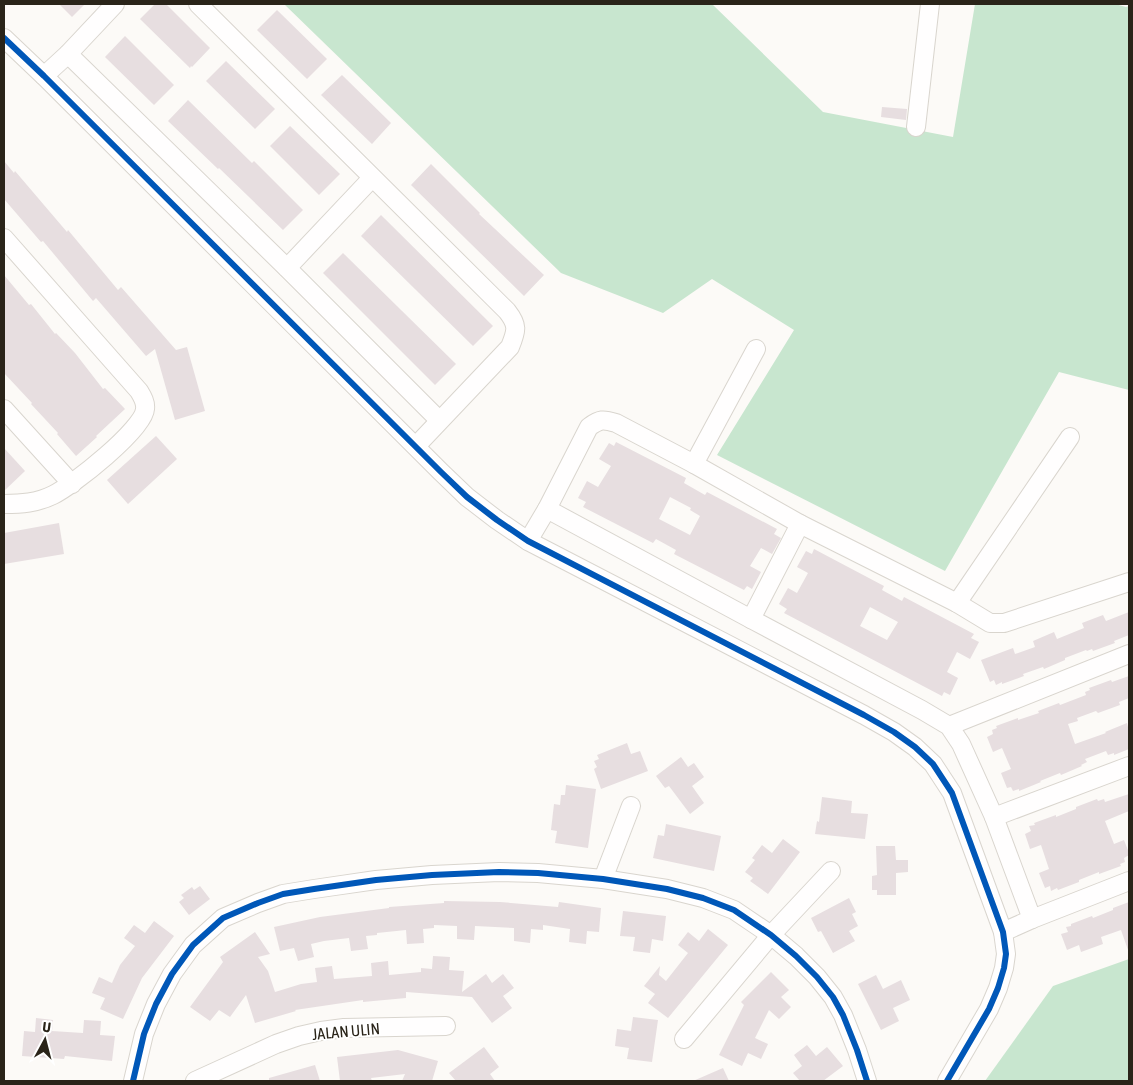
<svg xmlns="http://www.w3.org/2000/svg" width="1133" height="1085" viewBox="0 0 1133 1085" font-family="'Asap Condensed',sans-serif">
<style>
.forest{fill:#c8e6cf}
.building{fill:#e7dee0;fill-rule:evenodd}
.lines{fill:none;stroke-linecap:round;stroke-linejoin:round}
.minor-casing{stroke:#d9d5ce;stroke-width:20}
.minor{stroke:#fffefe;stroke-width:18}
.cycleway-casing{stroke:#fff;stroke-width:9}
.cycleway{stroke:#0057b8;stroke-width:6}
.labels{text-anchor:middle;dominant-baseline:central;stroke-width:4;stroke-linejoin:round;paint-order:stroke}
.street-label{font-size:16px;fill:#2a2419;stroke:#fff}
</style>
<rect width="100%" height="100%" fill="#fcfaf7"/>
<g class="forest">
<polygon points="284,4 712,4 823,112 953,137 975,4 1115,4 1126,7 1129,6 1129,390 1059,372 945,571 717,455 794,330 712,279 663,313 561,273"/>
<polygon points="1129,959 1129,1081 985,1081 1053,986"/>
</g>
<g class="building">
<polygon points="59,4 85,4 72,17"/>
<polygon points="155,4 166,4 210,48 192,67 191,66 190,68 140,19"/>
<polygon points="277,10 327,59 307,79 257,30"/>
<polygon points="125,36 174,85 154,105 105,57"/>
<polygon points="226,61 275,109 255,129 206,81"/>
<polygon points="342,75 391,123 372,144 321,95"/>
<polygon points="188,100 252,163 254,161 303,210 283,230 219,168 218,169 168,121"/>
<polygon points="882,107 907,109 906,120 881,117"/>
<polygon points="290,126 340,174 319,195 270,146"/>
<polygon points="4,161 14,173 15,171 67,232 68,230 118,290 121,287 176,350 187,347 205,411 175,420 155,349 146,356 96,298 93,301 43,241 41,242 4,199"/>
<polygon points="431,164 480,213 479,214 544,275 524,296 411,185"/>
<polygon points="381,215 493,326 473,346 361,236"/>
<polygon points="343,253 456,364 435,385 323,273"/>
<polygon points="4,275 29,305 31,304 55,334 56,333 75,353 103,389 105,388 125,409 96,436 97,437 76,456 57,434 58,433 31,404 32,403 4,373"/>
<polygon points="156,436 177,459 128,504 107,480"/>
<path d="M 616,442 L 686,478 L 684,483 L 705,495 L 707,492 L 777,529 L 774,534 L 781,538 L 772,554 L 761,548 L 750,566 L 761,572 L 752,589 L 747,586 L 744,590 L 674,554 L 676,550 L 656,539 L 653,543 L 583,507 L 586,502 L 578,498 L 587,481 L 598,487 L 611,466 L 599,459 L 609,443 L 614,446 ZM 670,497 L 691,508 L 690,510 L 700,516 L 690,535 L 659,519 Z"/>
<polygon points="4,448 25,471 4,491"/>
<polygon points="59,523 64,554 4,564 4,533"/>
<path d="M 814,549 L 884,586 L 882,590 L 902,601 L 904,597 L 974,634 L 971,638 L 979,642 L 970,659 L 957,652 L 947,672 L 958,678 L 950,695 L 944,692 L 942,696 L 784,613 L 787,609 L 779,604 L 788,588 L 797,593 L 808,573 L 797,567 L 806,551 L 812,554 ZM 870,607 L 898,622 L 887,640 L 860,626 Z"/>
<polygon points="1129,612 1129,635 1114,641 1115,643 1093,651 1092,649 1087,651 1086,650 1065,658 1065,660 1044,669 1043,667 1023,674 1024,676 1002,684 1002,682 996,685 994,680 990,682 981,660 1013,648 1015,654 1035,647 1033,641 1054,632 1057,639 1084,628 1082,623 1103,615 1106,621"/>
<polygon points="1129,676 1129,698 1119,702 1120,705 1098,713 1096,711 1077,718 1078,721 1068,724 1075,744 1106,733 1105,732 1127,723 1129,731 1129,749 1114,755 1114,753 1108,755 1106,751 1085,759 1087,762 1081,765 1082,766 1061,775 1060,773 1040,781 1041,782 1019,791 1019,789 1013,791 1011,787 1007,788 1001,773 1011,769 1002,748 993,752 987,737 993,734 992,730 997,728 996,726 1018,718 1018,720 1039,713 1038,711 1059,703 1060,705 1086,695 1085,692 1090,690 1089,688 1111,680 1112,682"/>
<polygon points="627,743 631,754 640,751 648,771 601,789 594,769 597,767 594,761 599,759 597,755"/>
<polygon points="681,757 688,767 694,763 704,777 692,786 704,803 690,814 669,786 665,788 656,776"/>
<polygon points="566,785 596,789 588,848 555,843 557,831 551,830 554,804 560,805 561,795 565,795"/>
<polygon points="1129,794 1129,811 1105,821 1114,844 1124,840 1129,853 1129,855 1124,858 1125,862 1120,864 1121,866 1099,874 1099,872 1079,880 1079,882 1058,890 1057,888 1051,891 1050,886 1045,888 1039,873 1049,869 1041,845 1030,849 1025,834 1031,831 1029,826 1035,825 1034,823 1056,815 1056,817 1076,809 1076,807 1097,799 1098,801 1104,799 1105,802"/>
<polygon points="822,797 852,801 851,813 868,814 865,839 815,834 817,821 819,822"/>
<polygon points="666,824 721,836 714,871 653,858 658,835 664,836"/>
<polygon points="783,839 800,852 768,894 750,881 753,878 745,872 755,860 752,858 762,845 772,853"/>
<polygon points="876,846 895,846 896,860 908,860 908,872 896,873 896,895 877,895 877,890 872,890 872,876 877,875"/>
<polygon points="200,886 210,899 189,915 179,902 184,898 181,895 192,887 194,890"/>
<polygon points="849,898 856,912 852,914 858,926 849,931 855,941 833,953 821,931 818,932 811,918"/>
<polygon points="444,901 500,902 558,907 559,902 601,908 599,932 587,931 586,944 569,942 570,929 543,925 543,930 531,929 530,943 514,941 514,928 475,926 474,940 457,939 457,926 434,925 434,928 423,929 424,943 407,944 406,930 377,933 377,935 366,936 368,949 351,951 349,938 324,941 311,944 314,957 298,961 294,948 280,951 274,927 320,917 389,908 389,907 444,903"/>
<polygon points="1129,902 1129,949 1128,950 1121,930 1101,937 1103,944 1081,952 1079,945 1067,950 1061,934 1068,932 1066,927 1071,926 1071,924 1092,916 1093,918 1113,910 1113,908"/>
<polygon points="623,911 666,916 663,941 652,939 650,953 633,951 635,937 620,936"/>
<polygon points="154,921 174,936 142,978 123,1019 100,1009 105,998 92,993 99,977 112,983 120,965 135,946 124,938 134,925 145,933"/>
<polygon points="708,929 728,945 668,1018 648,1003 655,994 644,986 660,966 659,975 666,981 688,953 678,945 688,932 699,941"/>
<polygon points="255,932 270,954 258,957 268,971 275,992 301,984 317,982 315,968 332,966 334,979 372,976 371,963 388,961 389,975 421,972 421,968 432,969 433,956 450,957 449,970 464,971 462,992 486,974 492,983 503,974 514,988 503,996 512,1008 492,1023 472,997 406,992 406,998 363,1002 363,1000 295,1010 296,1011 255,1023 246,995 230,1017 219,1010 210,1021 190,1007 223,962 220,957"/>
<polygon points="771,972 789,990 781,997 791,1007 779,1019 769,1010 755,1038 768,1044 761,1059 748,1053 742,1066 719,1055 744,1005 741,1002"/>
<polygon points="876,975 883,989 901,980 910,1000 893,1008 899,1021 881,1030 858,984"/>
<polygon points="633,1017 658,1020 652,1062 627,1059 629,1048 615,1046 617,1029 631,1031"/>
<polygon points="36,1018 53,1020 52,1031 83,1033 84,1020 101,1021 100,1035 115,1036 112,1061 65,1056 64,1059 22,1056 24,1031 35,1032"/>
<polygon points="807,1045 816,1056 827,1047 843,1066 823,1081 800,1081 793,1073 802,1066 794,1055"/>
<polygon points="484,1047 499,1067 490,1074 495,1081 456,1081 449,1073"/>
<polygon points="398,1050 438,1061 432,1081 402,1081 405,1074 371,1078 372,1081 354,1081 354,1080 340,1081 337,1057"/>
<polygon points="315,1065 320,1081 269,1081 269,1078"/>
<polygon points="723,1068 729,1081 693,1081"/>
</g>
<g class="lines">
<g class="minor-casing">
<g id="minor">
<path d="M 198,4 L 507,311 C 518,325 517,330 510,347 L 416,446"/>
<polyline points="4,38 44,76 441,472 467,497 497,520 528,541 864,715 894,732 915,747 933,764 952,793 1003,932 1006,954 1004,968 998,988 989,1009 947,1081"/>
<polyline points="68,54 287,268 439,420"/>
<polyline points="44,76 68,54 115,4"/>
<polyline points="916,127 930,4"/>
<path d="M 4,238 L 139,391 C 142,396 146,402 145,409 C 144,429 72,486 53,495 C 37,503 21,504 4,504"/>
<polyline points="287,268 372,178"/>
<polyline points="4,409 72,484"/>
<polyline points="694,464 756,349"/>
<polyline points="547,509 751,619 922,710 949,726 961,744 994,817 1032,919 1003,932"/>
<path d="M 528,541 L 547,509 L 589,427 C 600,419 603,419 616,423 L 694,464 L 800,524 L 957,603 L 990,623 L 1004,623 L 1129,582"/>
<polyline points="957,603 1070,437"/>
<polyline points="751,619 800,524"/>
<polyline points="949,726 1129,654"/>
<polyline points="994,817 1129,766"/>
<polyline points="603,879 631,806"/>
<polyline points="1032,919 1129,881"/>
<polyline points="684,1039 771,935 831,871"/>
<polyline points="133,1081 144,1034 156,1004 172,974 193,945 223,918 258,903 283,894 314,889 376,880 432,875 499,872 538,873 603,879 667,889 703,898 734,910 771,935 796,956 817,977 833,997 843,1015 857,1050 867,1081"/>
<polyline points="195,1081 276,1044 299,1036 321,1031 344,1028 446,1026"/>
</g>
</g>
<use href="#minor" class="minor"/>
<g class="cycleway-casing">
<g id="cycleway">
<polyline points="4,38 44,76 441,472 467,497 497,520 528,541 864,715 894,732 915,747 933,764 952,793 1003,932 1006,954 1004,968 998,988 989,1009 947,1081"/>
<polyline points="133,1081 144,1034 156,1004 172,974 193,945 223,918 258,903 283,894 314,889 376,880 432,875 499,872 538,873 603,879 667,889 703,898 734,910 771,935 796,956 817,977 833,997 843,1015 857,1050 867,1081"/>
</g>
</g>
<use href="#cycleway" class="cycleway"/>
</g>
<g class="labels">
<g class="street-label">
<text transform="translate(346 1031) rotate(-5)">JALAN ULIN</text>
</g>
</g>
<rect width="1133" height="1085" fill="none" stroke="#2a2419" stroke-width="10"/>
<g transform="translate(45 1040) rotate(7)" stroke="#ffffff" stroke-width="4" paint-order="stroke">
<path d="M0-4L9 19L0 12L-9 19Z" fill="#2a2419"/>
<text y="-8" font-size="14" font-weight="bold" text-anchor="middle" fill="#2a2419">U</text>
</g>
</svg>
